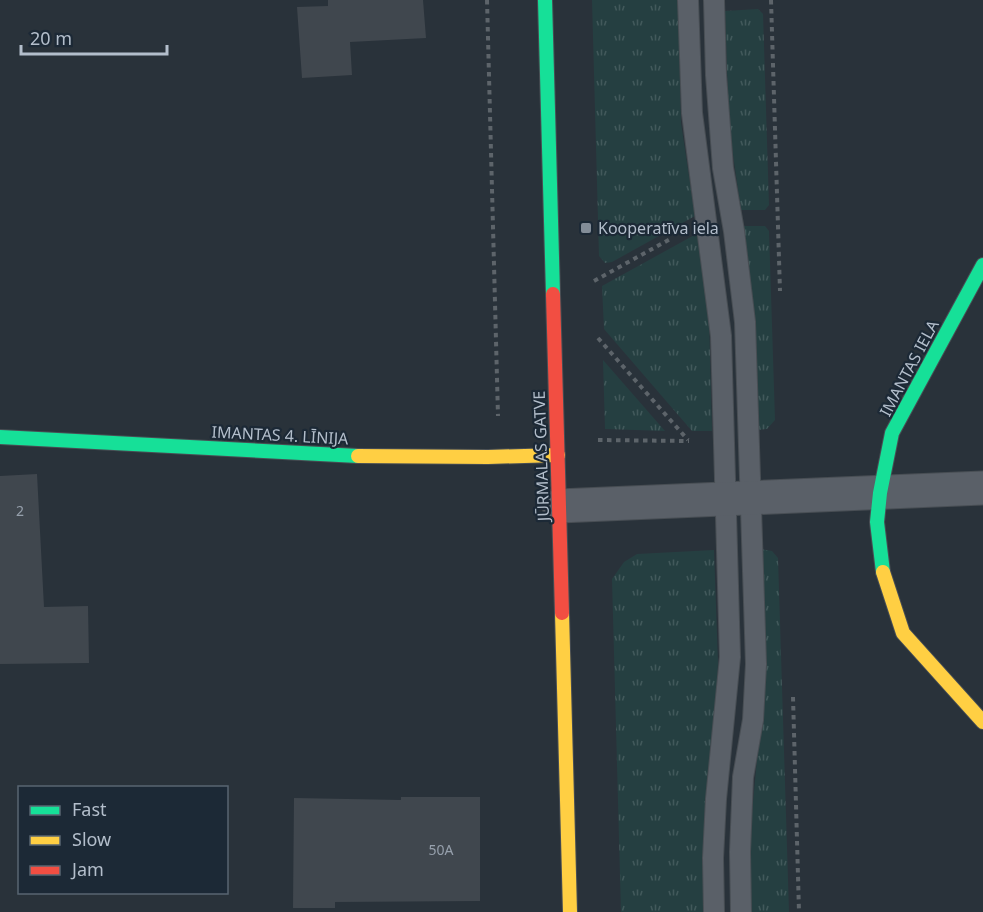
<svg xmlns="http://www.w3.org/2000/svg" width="983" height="912" viewBox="0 0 983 912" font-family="'Noto Sans',sans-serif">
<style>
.grass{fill:url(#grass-tufts)}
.building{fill:#40474e}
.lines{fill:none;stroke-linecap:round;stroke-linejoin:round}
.lane-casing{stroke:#484e54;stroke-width:22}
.street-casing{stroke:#484e54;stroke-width:35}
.fast-casing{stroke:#484e54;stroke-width:16}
.slow-casing{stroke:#484e54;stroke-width:16}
.jam-casing{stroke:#484e54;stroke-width:16}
.path{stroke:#5d646a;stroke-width:4;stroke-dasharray:4.5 4.5;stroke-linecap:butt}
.lane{stroke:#5a6068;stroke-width:20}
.street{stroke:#5a6068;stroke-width:33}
.fast{stroke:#16e098;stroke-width:14}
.slow{stroke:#ffcf43;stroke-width:14}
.jam{stroke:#f24e42;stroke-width:14}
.poi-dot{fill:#838d98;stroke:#1c2936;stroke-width:2}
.labels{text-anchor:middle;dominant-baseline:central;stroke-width:4.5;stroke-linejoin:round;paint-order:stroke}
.number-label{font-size:14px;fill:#96a0ac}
.poi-label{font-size:16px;fill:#b3becb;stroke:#1c2936;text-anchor:start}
.street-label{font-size:16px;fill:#b3becb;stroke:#1c2936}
</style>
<defs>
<pattern id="grass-tufts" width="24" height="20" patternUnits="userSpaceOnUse" patternTransform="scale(1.5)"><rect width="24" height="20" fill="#253f41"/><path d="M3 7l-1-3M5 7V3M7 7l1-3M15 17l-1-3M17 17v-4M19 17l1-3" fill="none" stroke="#42595b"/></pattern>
</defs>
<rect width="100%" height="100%" fill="#29323a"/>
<g class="grass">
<polygon points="592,0 678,0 681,123 695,216 612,262 605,263 599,256"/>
<polygon points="758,9 763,14 769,205 765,210 741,210 729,127 725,11"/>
<polygon points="741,226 765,226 769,231 775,420 767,429 758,430 753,307"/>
<polygon points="698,233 709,318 712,431 692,431 604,329 602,286"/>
<polygon points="603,360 665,431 605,429"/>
<polygon points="761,549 772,551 778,558 789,912 750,912 749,846 761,716"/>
<polygon points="714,550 718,663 706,912 621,912 612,579 624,562 637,554"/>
</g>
<g class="building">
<polygon points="328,0 423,0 426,38 350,42 352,75 302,78 297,7 328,6"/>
<polygon points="37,474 44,607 88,606 89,663 0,664 0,476"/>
<polygon points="401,797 480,797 480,901 335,902 335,908 293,908 294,798 401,800"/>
</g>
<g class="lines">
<g class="lane-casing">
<g id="lane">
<polyline points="688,0 692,113 721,336 730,657 716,799 713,858 714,912"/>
<polyline points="714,0 716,75 723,168 734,231 745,322 756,664 753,720 743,777 740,852 741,912"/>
</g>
</g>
<g class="street-casing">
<polyline id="street" points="559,506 983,488"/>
</g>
<g class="fast-casing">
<g id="fast">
<polyline points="545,0 553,294"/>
<polyline points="0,437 358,456"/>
<polyline points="883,572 877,522 880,493 892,433 983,265"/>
</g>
</g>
<g class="slow-casing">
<g id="slow">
<polyline points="358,456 488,457 558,455"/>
<polyline points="883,572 903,633 983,722"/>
<polyline points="562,613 570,912"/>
</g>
</g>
<g class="jam-casing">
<polyline id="jam" points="553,294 562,613"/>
</g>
<g class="path">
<polyline points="487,0 498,416"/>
<polyline points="771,0 780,291"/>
<polyline points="594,281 672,238"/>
<polyline points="598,338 688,440"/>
<polyline points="598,440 689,441"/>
<polyline points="793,697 799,912"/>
</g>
<use href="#lane" class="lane"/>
<use href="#street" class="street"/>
<use href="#fast" class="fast"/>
<use href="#slow" class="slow"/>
<use href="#jam" class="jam"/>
</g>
<rect class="poi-dot" x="580" y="222" width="12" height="12" rx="3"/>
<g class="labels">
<g class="number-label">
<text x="20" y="510">2</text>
<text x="441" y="849">50A</text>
</g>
<g class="poi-label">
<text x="598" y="228">Kooperatīva iela</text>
</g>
<g class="street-label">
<text transform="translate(909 368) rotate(-62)">IMANTAS IELA</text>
<text transform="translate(280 435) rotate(3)">IMANTAS 4. LĪNIJA</text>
<text transform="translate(541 456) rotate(-92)">JŪRMALAS GATVE</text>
</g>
</g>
<rect x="18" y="786" width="210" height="108" fill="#1c2936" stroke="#586572" stroke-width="1.5"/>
<rect x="30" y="806" width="30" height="9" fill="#16e098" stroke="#586572" stroke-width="1.5"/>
<text x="72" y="816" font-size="18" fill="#b3becb">Fast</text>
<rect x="30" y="836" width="30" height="9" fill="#ffcf43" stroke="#586572" stroke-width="1.5"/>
<text x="72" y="846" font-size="18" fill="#b3becb">Slow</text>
<rect x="30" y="866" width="30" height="9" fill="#f24e42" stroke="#586572" stroke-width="1.5"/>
<text x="72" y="876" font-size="18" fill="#b3becb">Jam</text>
<path d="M21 45v9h146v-9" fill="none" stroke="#b3becb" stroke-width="3"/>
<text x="30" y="45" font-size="18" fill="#b3becb" stroke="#1c2936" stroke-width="4.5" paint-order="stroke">20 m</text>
</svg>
